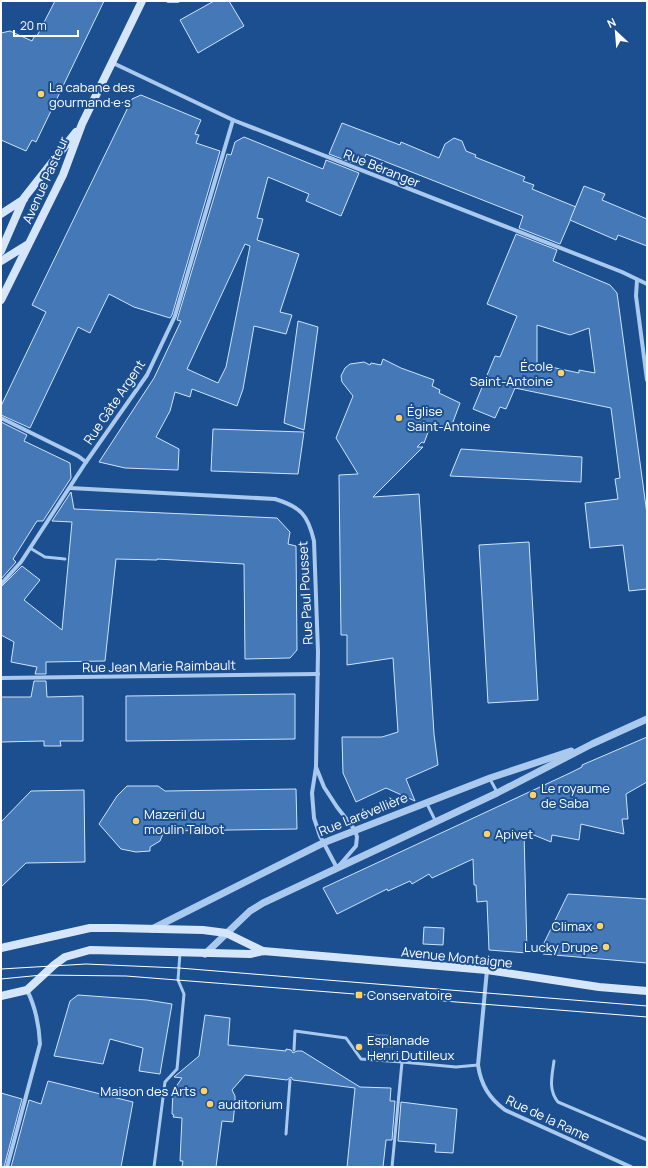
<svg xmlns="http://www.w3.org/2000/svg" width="648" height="1168" viewBox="0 0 648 1168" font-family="Manrope,sans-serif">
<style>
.green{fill:#2e69ad}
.building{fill:#4478b7;stroke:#cfe3fa;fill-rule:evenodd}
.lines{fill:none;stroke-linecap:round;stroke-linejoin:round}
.service{stroke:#a9c9ee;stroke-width:3}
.minor{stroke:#a9c9ee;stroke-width:4}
.tertiary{stroke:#a9c9ee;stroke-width:7}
.secondary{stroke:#d6e6fa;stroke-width:8}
.tram{stroke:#fff;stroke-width:1}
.poi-dot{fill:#ffd166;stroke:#1b4f8f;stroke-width:1.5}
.labels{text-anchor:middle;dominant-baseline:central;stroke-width:4;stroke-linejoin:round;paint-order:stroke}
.poi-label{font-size:13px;fill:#fff;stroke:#1b4f8f;text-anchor:start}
.street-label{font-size:13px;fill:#fff;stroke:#1b4f8f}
</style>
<rect width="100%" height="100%" fill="#1b4f8f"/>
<polygon class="green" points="367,1033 394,1035 393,1048 366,1046"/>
<g class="building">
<polygon points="55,1 104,1 36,142 32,140 26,151 1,140 1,33 10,31 32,41 35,35 37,36"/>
<polygon points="214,1 229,1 244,26 198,53 180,20"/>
<polygon points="141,95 201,120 195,134 199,135 196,143 220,151 172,315 170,318 134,307 109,294 90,333 78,327 30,428 1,415 1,406 46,312 32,305 132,99"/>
<polygon points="342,123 400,145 401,142 439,158 445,144 454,138 462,141 466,151 476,155 475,157 525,177 523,181 534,185 532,189 576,207 560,244 519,228 523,216 366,154 361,166 329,154"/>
<path d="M 244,137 L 323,169 L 326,160 L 359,173 L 341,216 L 306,201 L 309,194 L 268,177 L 257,218 L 263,219 L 257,240 L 299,254 L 280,312 L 292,315 L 286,334 L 254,326 L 243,389 L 237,406 L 192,389 L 190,397 L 175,392 L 170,411 L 156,437 L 179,449 L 178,470 L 125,468 L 99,462 L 154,378 L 181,321 L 177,320 L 227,154 L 231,155 L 235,142 ZM 245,244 L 250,246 L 226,367 L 218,383 L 187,369 Z"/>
<polygon points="584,186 605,194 602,200 647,219 647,246 618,235 616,240 570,220"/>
<path d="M 516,234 L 557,250 L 553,261 L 610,285 L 617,293 L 647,514 L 647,589 L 629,591 L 623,545 L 590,548 L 585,503 L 618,499 L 615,479 L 620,478 L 611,408 L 515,388 L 506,409 L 500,407 L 495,418 L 473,409 L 495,356 L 500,357 L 517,316 L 487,304 ZM 537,325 L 570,335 L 589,328 L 595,373 L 579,370 L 579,373 L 537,364 Z"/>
<polygon points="298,321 318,327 304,430 284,423"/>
<polygon points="383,359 401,368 434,380 432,386 440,390 439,393 460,403 453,422 447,426 435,428 430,427 424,443 422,442 417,447 423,447 373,497 419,494 434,734 438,765 406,779 415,801 386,788 356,802 343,773 342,737 382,737 398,732 397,717 393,658 347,665 347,635 341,635 339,475 358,474 336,438 353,396 342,382 341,376 345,368 350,364 364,362 370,365 371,363 381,365"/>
<polygon points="1,422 27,435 24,441 70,463 71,478 43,521 37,521 13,559 16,562 1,579"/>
<polygon points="213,429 304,432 298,474 211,471"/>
<polygon points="461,449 582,457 581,482 450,476"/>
<polygon points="71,492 74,509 277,518 290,532 288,544 296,546 297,650 290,658 245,659 244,564 157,559 157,560 116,559 105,661 46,662 46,674 35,674 37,667 11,662 14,642 1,635 1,587 22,566 40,580 24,600 62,630 72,522 52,521"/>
<polygon points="529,542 538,700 488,703 479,545"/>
<polygon points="34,681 46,681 47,697 83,696 83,741 60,741 61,746 44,746 44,741 1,742 1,697 31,697"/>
<polygon points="295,694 295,739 126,741 126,696"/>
<polygon points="647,737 647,782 626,794 628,819 622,819 624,834 581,824 579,840 552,835 551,842 524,831 527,953 489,950 487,901 477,902 476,885 474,885 473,859 432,878 429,874 412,884 410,881 388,891 387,889 337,914 323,888 570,773 582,767 582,765"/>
<polygon points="127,786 158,786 165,791 296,789 297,829 164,831 160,841 150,847 150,851 136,852 121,849 99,824 117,796"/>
<polygon points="84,790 85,862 26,863 1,887 1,822 31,791"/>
<polygon points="568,894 647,899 647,963 543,954 543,945"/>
<polygon points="424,927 444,928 443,945 423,944"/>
<polygon points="78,995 147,1000 172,1004 160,1074 139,1071 143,1048 110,1039 103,1064 54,1056 70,1001"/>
<polygon points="205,1015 230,1018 228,1045 286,1051 286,1049 291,1050 293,1053 297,1051 302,1051 360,1087 391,1088 390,1101 395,1101 392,1140 386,1140 383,1167 347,1167 355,1088 293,1080 291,1077 287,1080 245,1075 232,1090 235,1096 235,1104 233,1122 222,1121 216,1167 182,1167 183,1161 180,1161 182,1118 173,1117 174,1115 172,1114 173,1091 182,1078 174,1077 199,1056"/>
<polygon points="48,1081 133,1102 121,1167 11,1167 29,1100 41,1104"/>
<polygon points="1,1093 22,1099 4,1167 1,1167"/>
<polygon points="401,1102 457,1109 453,1153 435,1152 436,1144 398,1141"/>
</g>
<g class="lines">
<g class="service">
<polyline points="30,548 45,557 65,559"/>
<polyline points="490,779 497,792"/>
<polyline points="427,804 436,822"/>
<polyline points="294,1050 295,1031 346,1038 361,1059 402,1062"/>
<path d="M 554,1061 C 552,1076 548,1090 558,1102 L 647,1140"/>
<polyline points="286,1134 290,1080"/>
<polyline points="154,1167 165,1082 177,1069 184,994 178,980 180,953"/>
<polyline points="392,1167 402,1062 456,1067 478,1065"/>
</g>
<g class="minor">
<polyline points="168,1 178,1"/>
<polyline points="113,63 233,120 622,272 647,284"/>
<polyline points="637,280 636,296 647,380"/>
<polyline points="1,418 78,456 86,462"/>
<path d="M 70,488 L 275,499 C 301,507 308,515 314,541 L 318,652 L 316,767 L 312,793 L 314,818 L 320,836 L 337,868 L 356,846 L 357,837 L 355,830 L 337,807 L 324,787 L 316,767"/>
<polyline points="1,584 21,562 86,462 147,375 175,316 233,120"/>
<polyline points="1,678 318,674"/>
<path d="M 487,970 L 478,1065 C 481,1085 489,1098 505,1110 L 631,1167"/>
<path d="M 7,1167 L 40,1044 C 39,1024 36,1008 27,990"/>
</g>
<g class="tertiary">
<polyline points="152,929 323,843 490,778 571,751"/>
<polyline points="205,954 250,911 263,903 497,793 592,744 647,719"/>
</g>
<g class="secondary">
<polyline points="1,214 24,199"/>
<polyline points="1,251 24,198 76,132"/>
<polyline points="1,261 27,245"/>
<polyline points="1,300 63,175 82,124 142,1"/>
<polyline points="1,948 90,928 115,928 203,930 226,933 263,951"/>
<polyline points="1,996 27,990 54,965 65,957 90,950 250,954 263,951 487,970 599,987 647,991"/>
</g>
<g class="tram">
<polyline points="1,969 86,964 179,968 647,1006"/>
<polyline points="1,979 42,975 126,976 647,1017"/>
</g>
</g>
<g class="poi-dot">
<circle cx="41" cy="94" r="4"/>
<circle cx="561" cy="373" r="4"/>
<circle cx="399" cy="418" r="4"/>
<circle cx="533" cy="795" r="4"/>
<circle cx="136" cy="821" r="4"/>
<circle cx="487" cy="834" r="4"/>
<circle cx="600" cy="926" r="4"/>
<circle cx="606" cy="947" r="4"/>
<rect x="355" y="991" width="8" height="8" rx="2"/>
<circle cx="359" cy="1047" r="4"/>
<circle cx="204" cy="1091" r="4"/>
<circle cx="210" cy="1104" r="4"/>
</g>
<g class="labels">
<g class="poi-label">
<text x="49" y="87">La cabane des<tspan x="49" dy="15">gourmand·e·s</tspan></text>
<text x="553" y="366" text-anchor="end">École<tspan x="553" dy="15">Saint-Antoine</tspan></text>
<text x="407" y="411">Église<tspan x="407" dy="15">Saint-Antoine</tspan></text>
<text x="541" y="788">Le royaume<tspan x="541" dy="15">de Saba</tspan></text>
<text x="144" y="814">Mazeril du<tspan x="144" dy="15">moulin Talbot</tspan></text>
<text x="495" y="834">Apivet</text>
<text x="592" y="926" text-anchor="end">Climax</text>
<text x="598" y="947" text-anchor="end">Lucky Drupe</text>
<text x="367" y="995">Conservatoire</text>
<text x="367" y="1040">Esplanade<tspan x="367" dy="15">Henri Dutilleux</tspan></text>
<text x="196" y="1091" text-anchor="end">Maison des Arts</text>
<text x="218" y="1104">auditorium</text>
</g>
<g class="street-label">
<text transform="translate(382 168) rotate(22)">Rue Béranger</text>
<text transform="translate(45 180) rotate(-66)">Avenue Pasteur</text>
<text transform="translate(114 402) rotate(-56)">Rue Gâte Argent</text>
<text transform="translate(305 593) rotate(-93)">Rue Paul Pousset</text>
<text transform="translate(159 666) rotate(-1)">Rue Jean Marie Raimbault</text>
<text transform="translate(363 814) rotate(-22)">Rue Larévellière</text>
<text transform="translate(457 957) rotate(6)">Avenue Montaigne</text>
<text transform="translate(548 1118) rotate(25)">Rue de la Rame</text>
</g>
</g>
<rect width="648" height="1168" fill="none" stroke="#ffffff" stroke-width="4"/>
<g transform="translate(616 32) rotate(334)" stroke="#1b4f8f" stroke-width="3" paint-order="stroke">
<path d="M0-3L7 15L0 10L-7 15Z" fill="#ffffff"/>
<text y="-6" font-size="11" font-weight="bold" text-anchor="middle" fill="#ffffff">N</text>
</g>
<path d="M14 30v6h64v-6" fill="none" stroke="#ffffff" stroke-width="2"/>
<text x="20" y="30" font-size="12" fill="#ffffff" stroke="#1b4f8f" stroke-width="3" paint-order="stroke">20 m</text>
</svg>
